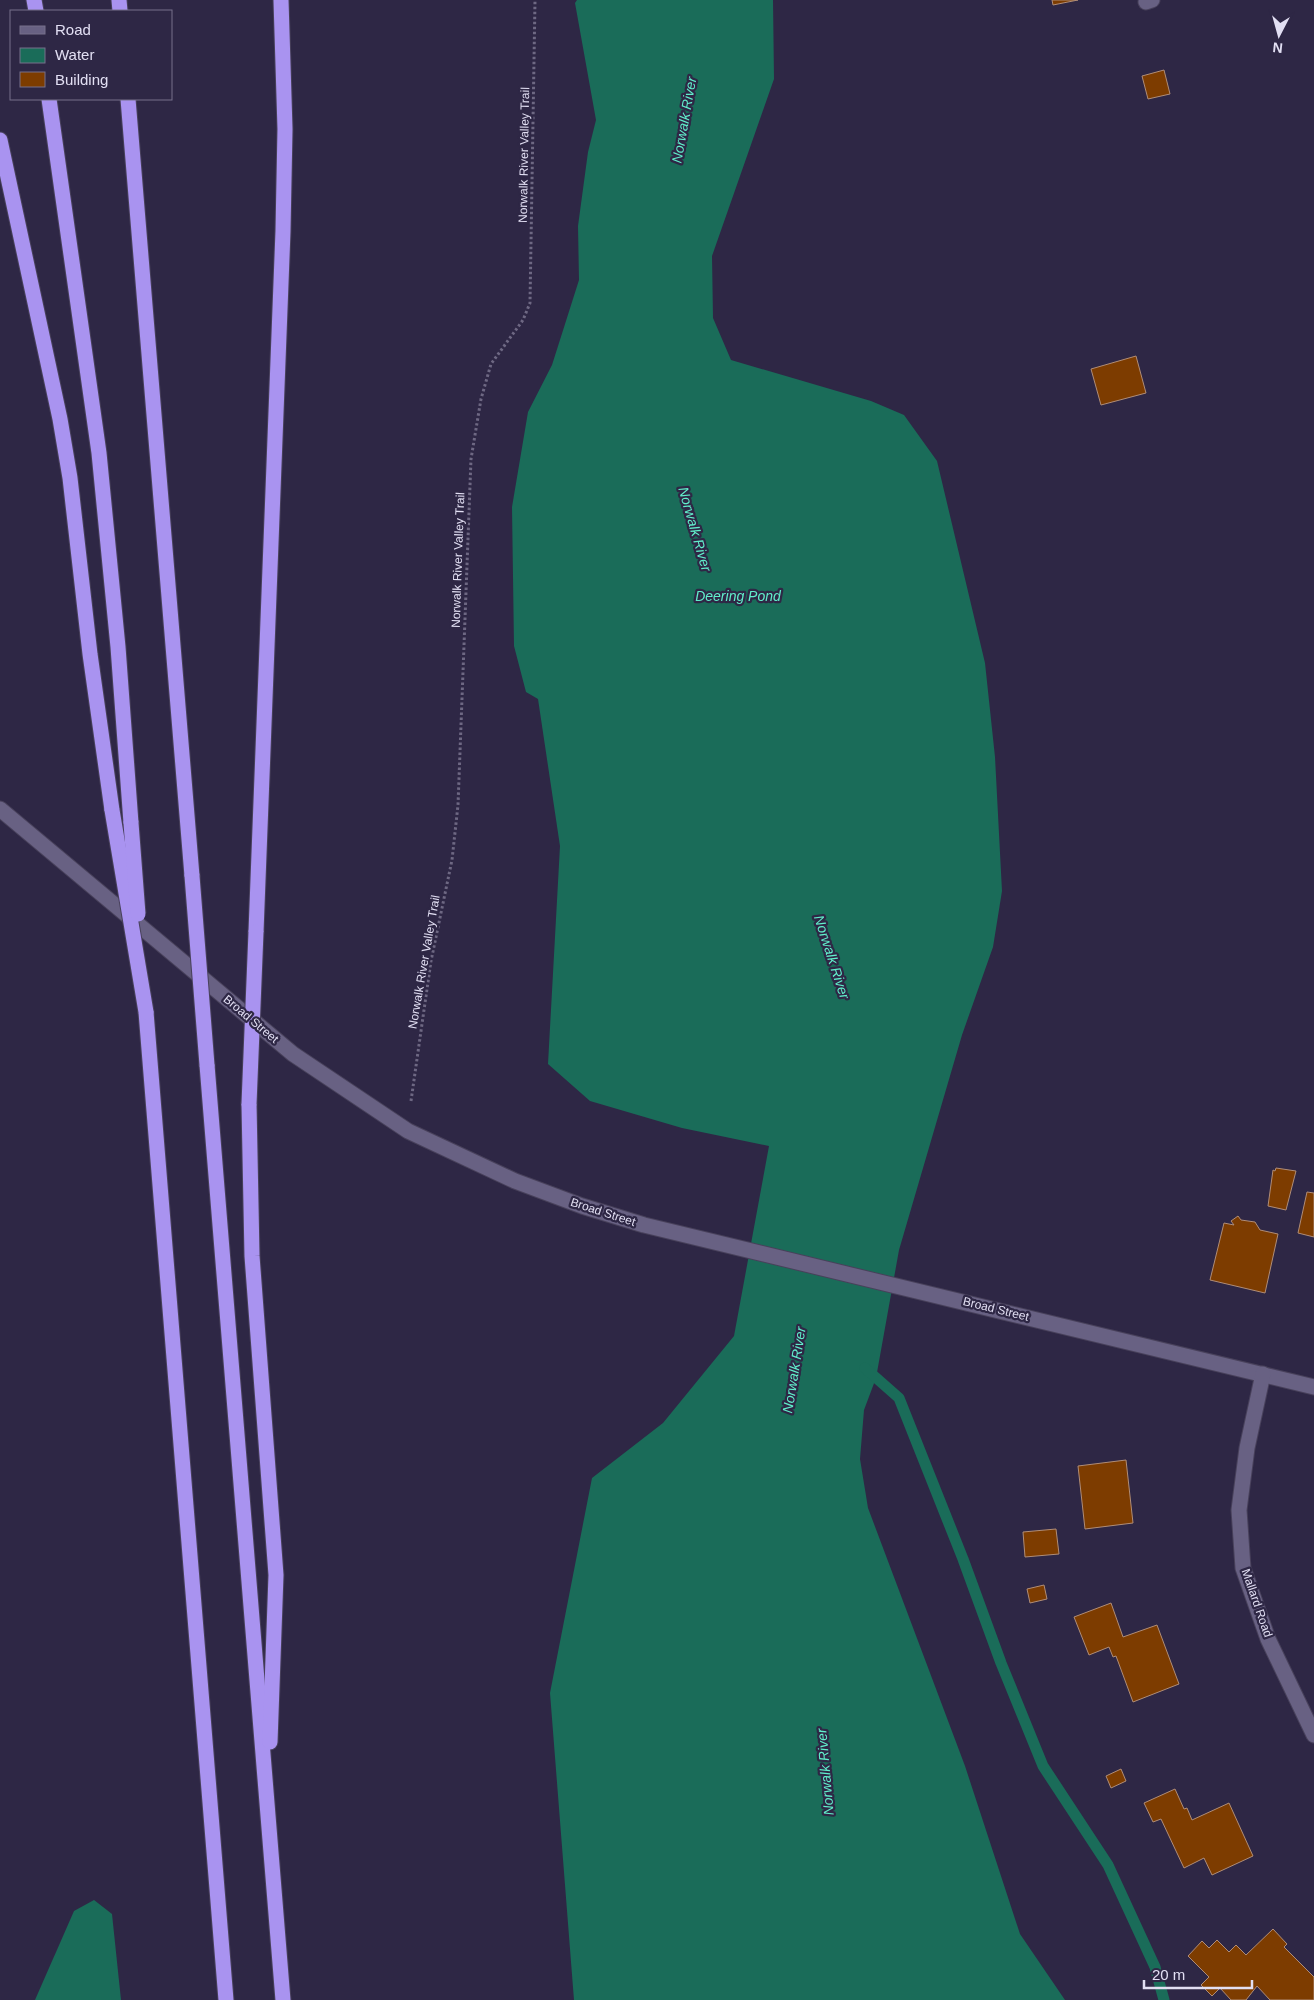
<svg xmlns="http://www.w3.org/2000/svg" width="1314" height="2000" viewBox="0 0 1314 2000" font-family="Arial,sans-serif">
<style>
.water{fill:#1a6c59}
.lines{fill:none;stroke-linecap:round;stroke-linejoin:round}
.stream{stroke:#1a6c59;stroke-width:11}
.building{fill:#7d3c00;stroke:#b08d77}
.minor-casing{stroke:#48415b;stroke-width:17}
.highway-casing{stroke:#48415b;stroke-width:17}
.path{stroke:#6e6883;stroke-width:3;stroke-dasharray:2.5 2.5;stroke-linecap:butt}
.minor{stroke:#686183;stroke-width:15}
.highway{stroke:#a993f0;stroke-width:15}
.highway-bridge-casing{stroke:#48415b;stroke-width:17;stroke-linecap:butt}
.highway-bridge{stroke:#a993f0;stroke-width:15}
.labels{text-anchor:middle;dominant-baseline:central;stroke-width:4.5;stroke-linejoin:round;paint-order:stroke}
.street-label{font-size:12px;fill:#e2dff3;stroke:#2e2745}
.water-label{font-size:14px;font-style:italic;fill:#61efcb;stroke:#2e2745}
</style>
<rect width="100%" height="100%" fill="#2e2745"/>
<g class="water">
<polygon points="577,0 773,0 774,79 712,256 713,318 731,360 871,401 904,415 937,461 985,663 995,757 1002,891 993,947 962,1035 899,1250 876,1378 864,1410 860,1459 868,1508 965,1766 1020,1934 1065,2000 574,2000 550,1693 592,1478 663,1423 734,1336 769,1146 682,1128 590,1101 548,1064 560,846 538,699 526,692 514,646 512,507 528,412 552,365 579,280 578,226 588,152 596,120 575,3"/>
<polygon points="94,1900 112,1914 121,2000 35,2000 74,1911"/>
</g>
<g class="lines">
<polyline class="stream" points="865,1368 899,1398 963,1559 1001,1663 1043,1766 1108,1865 1155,1967 1164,2000"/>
</g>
<g class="building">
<polygon points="1052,0 1078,0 1053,5"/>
<polygon points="1164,70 1170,94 1148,99 1142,76"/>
<polygon points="1136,356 1146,393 1101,405 1091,369"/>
<polygon points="1276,1168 1296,1171 1286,1210 1268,1206 1273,1170 1275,1171"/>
<polygon points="1307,1192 1314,1193 1314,1237 1298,1233"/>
<polygon points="1238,1216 1241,1220 1255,1222 1260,1230 1278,1234 1265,1293 1210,1280 1224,1223 1234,1225 1231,1221"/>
<polygon points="1126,1460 1133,1523 1085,1529 1078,1466"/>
<polygon points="1056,1529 1059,1554 1025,1557 1023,1532"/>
<polygon points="1044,1585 1047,1599 1030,1603 1027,1589"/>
<polygon points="1111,1603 1123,1637 1157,1625 1179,1684 1133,1702 1116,1656 1113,1657 1109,1647 1089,1655 1074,1617"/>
<polygon points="1121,1769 1126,1781 1111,1788 1106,1776"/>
<polygon points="1175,1789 1184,1809 1187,1808 1192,1820 1229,1803 1253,1856 1212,1875 1204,1858 1184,1868 1161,1819 1153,1822 1144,1803"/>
<polygon points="1273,1929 1287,1944 1284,1947 1314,1977 1314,2000 1270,2000 1257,1986 1246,2000 1231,2000 1220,1988 1212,1996 1201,1985 1209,1977 1188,1956 1202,1941 1209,1948 1217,1940 1229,1952 1236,1945 1246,1955"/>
</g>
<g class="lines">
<g class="minor-casing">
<g id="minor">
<polyline points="1146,2 1152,0"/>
<polyline points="0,809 293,1054 408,1131 515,1181 582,1206 644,1225 1314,1387"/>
<polyline points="1263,1374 1247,1448 1239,1510 1243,1568 1268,1639 1314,1735"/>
</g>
</g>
<g class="highway-casing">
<g id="highway">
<polyline points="34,0 36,11"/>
<polyline points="119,0 120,11"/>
<polyline points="49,99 99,453 118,647 131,823"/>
<polyline points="128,99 192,876"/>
<polyline points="0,140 60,419 70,478 90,654 112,810"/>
<polyline points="256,932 283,231 285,129 281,0"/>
<polyline points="146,1012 226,2000"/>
<polyline points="207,1065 283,2000"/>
<polyline points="249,1104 252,1256 276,1575 270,1742"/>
</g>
</g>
<polyline class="path" points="411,1101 431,961 452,860 458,805 471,459 481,399 491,364 523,320 530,303 535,0"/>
<use href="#minor" class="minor"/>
<use href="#highway" class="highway"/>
<g class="highway-bridge-casing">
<g id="highway-bridge">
<polyline points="112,810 146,1012"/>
<polyline points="131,823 138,914"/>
<polyline points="192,876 207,1065"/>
<polyline points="249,1104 256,932"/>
</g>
</g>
<use href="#highway-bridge" class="highway-bridge"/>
</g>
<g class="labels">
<g class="street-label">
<text transform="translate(524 155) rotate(-89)">Norwalk River Valley Trail</text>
<text transform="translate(458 560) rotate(-88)">Norwalk River Valley Trail</text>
<text transform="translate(424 962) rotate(-80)">Norwalk River Valley Trail</text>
<text transform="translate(251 1019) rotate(40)">Broad Street</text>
<text transform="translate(603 1212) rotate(18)">Broad Street</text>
<text transform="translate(996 1309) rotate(14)">Broad Street</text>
<text transform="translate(1257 1603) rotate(71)">Mallard Road</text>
</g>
<g class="water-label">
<text transform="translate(684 120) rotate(-80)">Norwalk River</text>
<text transform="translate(695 529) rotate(74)">Norwalk River</text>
<text x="738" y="596">Deering Pond</text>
<text transform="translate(832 957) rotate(72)">Norwalk River</text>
<text transform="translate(794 1370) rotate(-81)">Norwalk River</text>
<text transform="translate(825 1772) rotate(-95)">Norwalk River</text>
</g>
</g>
<rect x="10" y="10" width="162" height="90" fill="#2e2745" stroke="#76718b"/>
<rect x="20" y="26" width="25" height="8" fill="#686183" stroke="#76718b"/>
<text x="55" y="35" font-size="15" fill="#e2dff3">Road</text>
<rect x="20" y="48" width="25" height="15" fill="#1a6c59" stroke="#76718b"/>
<text x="55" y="60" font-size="15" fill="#e2dff3">Water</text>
<rect x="20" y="72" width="25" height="15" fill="#7d3c00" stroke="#76718b"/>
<text x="55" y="85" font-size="15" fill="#e2dff3">Building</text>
<g transform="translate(1279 35) rotate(186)" stroke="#2e2745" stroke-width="4" paint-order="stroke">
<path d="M0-4L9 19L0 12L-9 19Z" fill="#e2dff3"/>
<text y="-8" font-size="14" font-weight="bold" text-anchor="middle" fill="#e2dff3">N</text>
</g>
<path d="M1144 1980v8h108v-8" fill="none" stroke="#e2dff3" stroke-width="2.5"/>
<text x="1152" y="1980" font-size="15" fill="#e2dff3" stroke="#2e2745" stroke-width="4" paint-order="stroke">20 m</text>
</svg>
